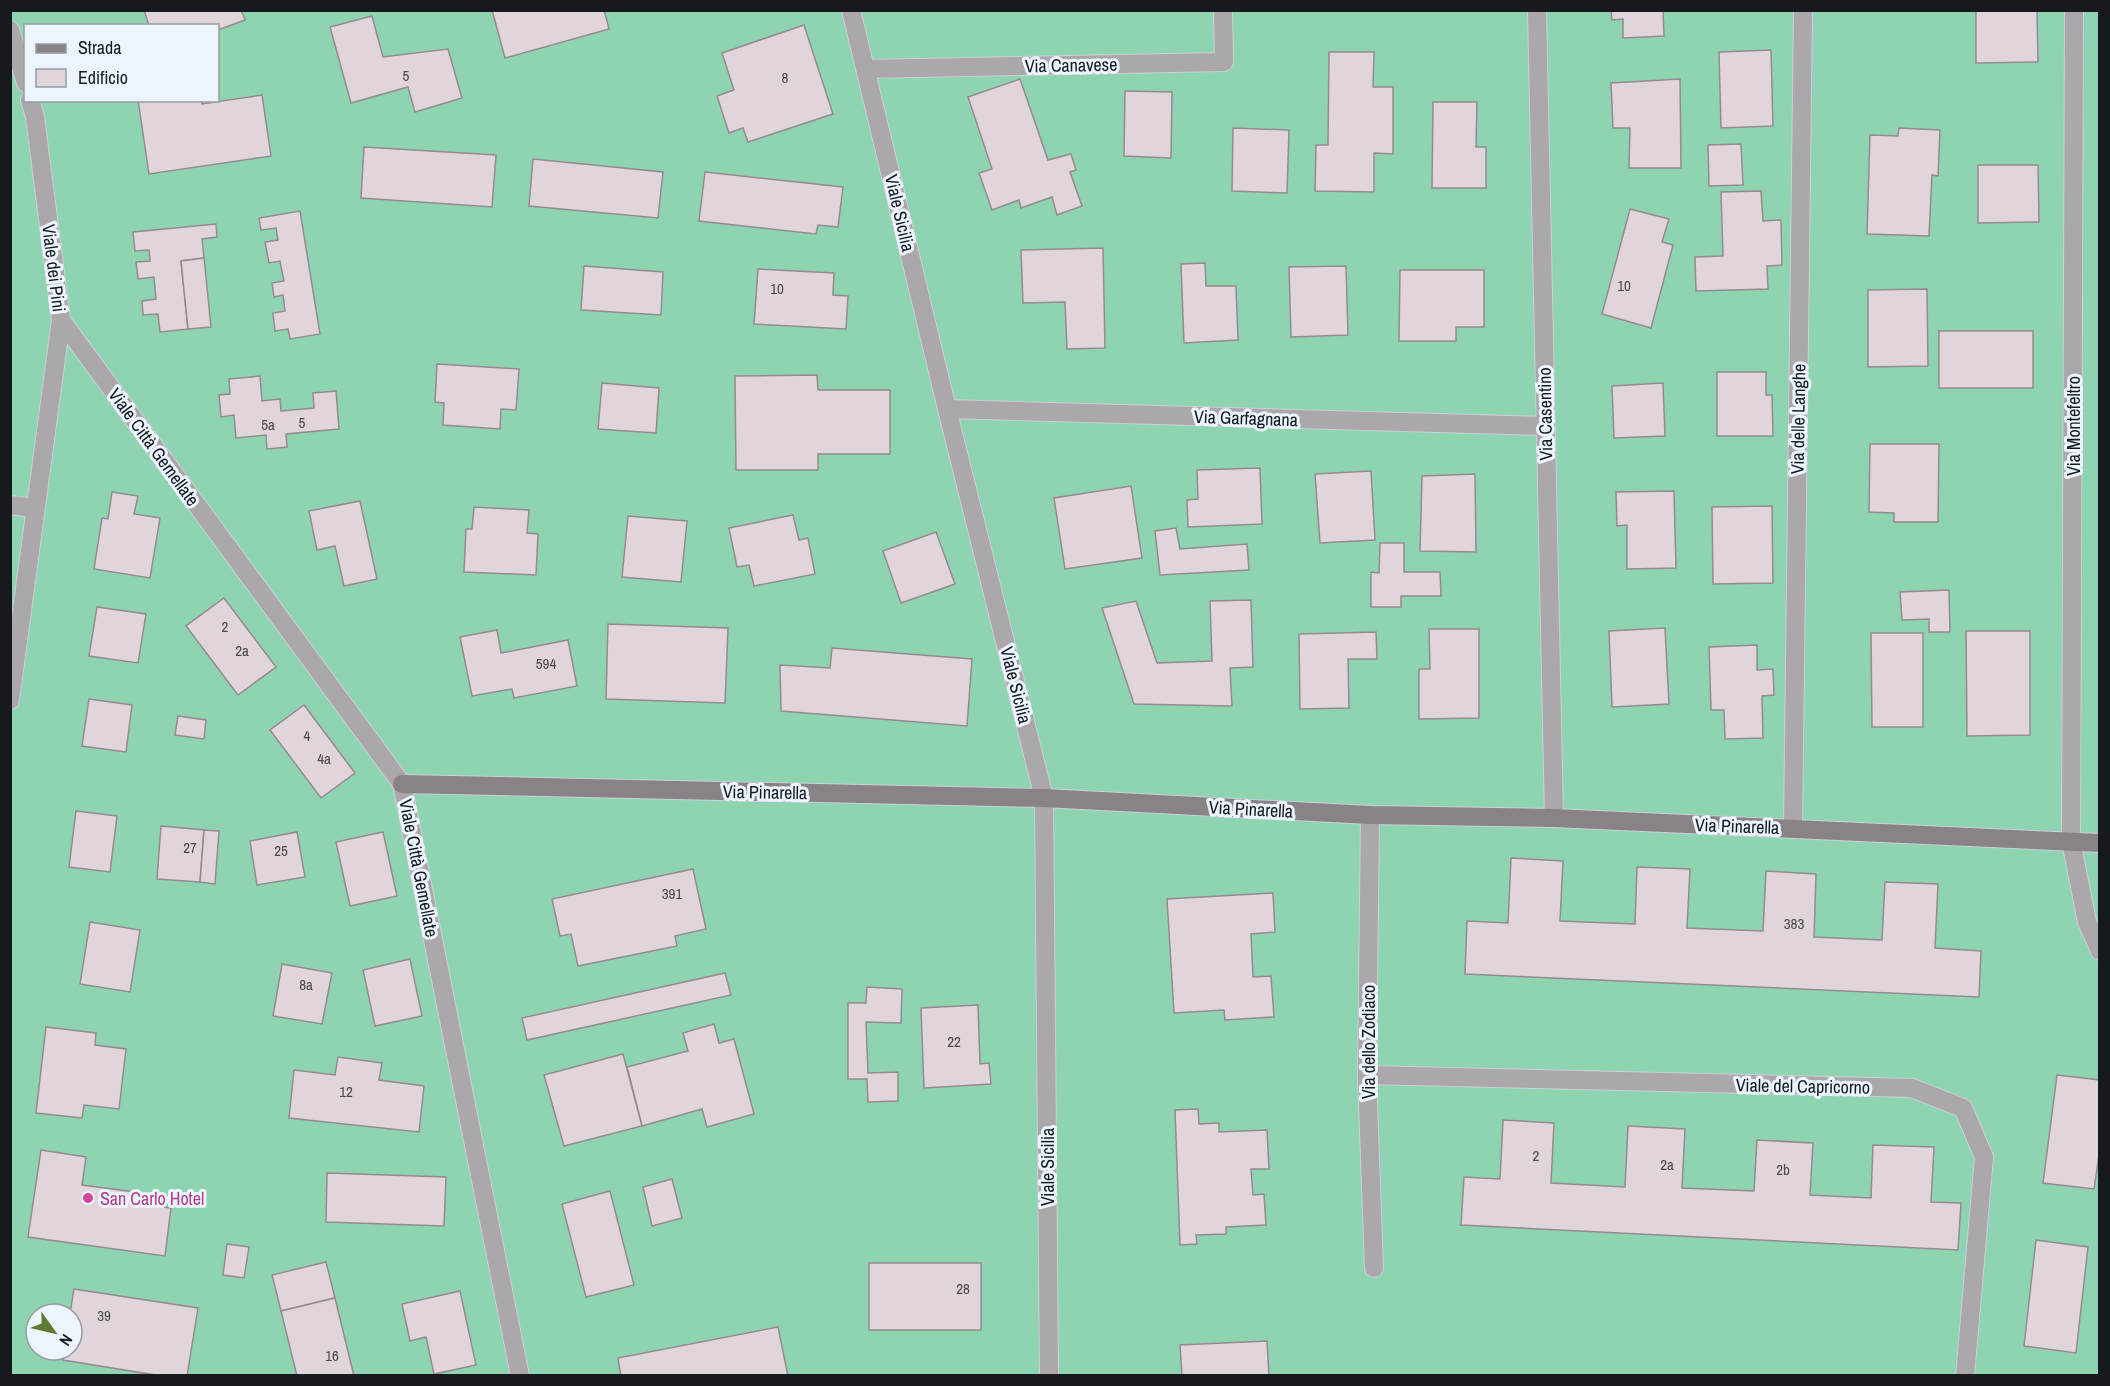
<svg xmlns="http://www.w3.org/2000/svg" width="2110" height="1386" viewBox="0 0 2110 1386" font-family="'Archivo Narrow',sans-serif">
<style>
.forest{fill:#8ed4b1;fill-rule:evenodd}
.building{fill:#e1d5dc;stroke:#958a90;stroke-width:1.5}
.lines{fill:none;stroke-linecap:round;stroke-linejoin:round}
.street-casing{stroke:#cad1da;stroke-width:20}
.secondary-casing{stroke:#cad1da;stroke-width:20}
.street{stroke:#aba7aa;stroke-width:18}
.secondary{stroke:#898287;stroke-width:18}
.hotel-dot{fill:#d1479c;stroke:#ecf4fe;stroke-width:2}
.labels{text-anchor:middle;dominant-baseline:central;stroke-width:6;stroke-linejoin:round;paint-order:stroke}
.number-label{font-size:15px;fill:#49484d}
.street-label{font-size:18px;fill:#16191d;stroke:#ecf4fe}
.hotel-label{font-size:18px;fill:#b23c85;stroke:#ecf4fe;text-anchor:start}
</style>
<rect width="100%" height="100%" fill="#ecf4fe"/>
<path class="forest" d="M 11,11 L 2099,11 L 2099,1375 L 11,1375 ZM 26,26 L 218,26 L 218,100 L 26,100 ZM 36,1314 L 72,1314 L 72,1350 L 36,1350 Z"/>
<g class="building">
<polygon points="144,10 241,10 245,20 218,30 218,26 149,26"/>
<polygon points="492,10 604,10 609,29 505,58"/>
<polygon points="1611,10 1663,10 1664,36 1623,38 1623,19 1612,20"/>
<polygon points="1976,10 2037,10 2038,62 1976,63"/>
<polygon points="372,16 383,57 448,49 462,98 415,112 408,87 351,103 330,27"/>
<polygon points="804,25 833,114 748,142 743,128 729,133 717,96 734,90 722,53"/>
<polygon points="1771,50 1773,126 1721,128 1719,52"/>
<polygon points="1329,52 1374,52 1373,87 1393,87 1393,154 1374,153 1374,192 1315,191 1316,145 1328,145"/>
<polygon points="1020,79 1048,160 1071,154 1076,170 1070,172 1082,206 1057,215 1052,197 1021,208 1019,200 992,210 979,173 992,169 968,97"/>
<polygon points="1680,79 1681,168 1629,168 1630,128 1613,128 1611,83"/>
<polygon points="1125,91 1172,92 1171,158 1124,156"/>
<polygon points="262,95 271,156 149,174 138,100 201,100 202,104"/>
<polygon points="1433,102 1477,102 1476,147 1486,147 1486,188 1432,188"/>
<polygon points="1233,128 1289,130 1287,193 1232,191"/>
<polygon points="1899,128 1940,130 1938,176 1932,175 1929,236 1867,234 1870,135 1898,136"/>
<polygon points="1741,144 1743,185 1709,186 1708,145"/>
<polygon points="364,147 496,155 492,207 361,198"/>
<polygon points="533,159 663,172 658,218 529,206"/>
<polygon points="1978,165 2038,165 2039,222 1978,223"/>
<polygon points="705,172 843,187 838,227 818,225 816,234 699,221"/>
<polygon points="1761,191 1763,221 1781,220 1782,265 1767,266 1768,289 1696,291 1695,257 1723,256 1721,192"/>
<polygon points="1630,209 1669,219 1662,242 1673,245 1651,328 1602,314"/>
<polygon points="300,211 320,334 290,339 288,329 275,331 273,313 285,311 283,295 274,297 272,283 284,281 280,261 269,263 265,242 278,240 276,228 261,230 259,218"/>
<polygon points="216,224 217,237 202,239 204,258 181,261 188,329 160,332 158,314 143,315 142,301 156,299 154,277 138,279 136,262 150,261 149,250 135,251 133,232"/>
<polygon points="1103,248 1105,348 1067,349 1065,302 1023,303 1021,250"/>
<polygon points="204,258 211,327 188,329 181,261"/>
<polygon points="1205,263 1206,286 1236,286 1238,340 1184,343 1181,264"/>
<polygon points="584,266 663,272 661,315 581,310"/>
<polygon points="1346,266 1348,335 1291,337 1289,267"/>
<polygon points="758,269 834,273 833,295 848,296 846,329 754,324"/>
<polygon points="1400,270 1484,270 1484,327 1456,327 1456,341 1399,341"/>
<polygon points="1927,289 1928,366 1868,367 1868,290"/>
<rect x="1939" y="331" width="94" height="57"/>
<polygon points="437,364 519,369 516,410 501,409 500,429 443,425 444,403 435,402"/>
<polygon points="1717,372 1766,372 1766,395 1772,395 1773,436 1717,436"/>
<polygon points="817,375 818,390 890,390 890,454 818,454 818,470 736,470 735,376"/>
<polygon points="260,376 262,401 280,399 281,411 314,408 313,393 336,391 339,429 286,434 287,447 267,449 266,435 236,438 234,415 221,417 219,395 230,394 229,379"/>
<polygon points="602,383 659,388 656,433 598,429"/>
<polygon points="1663,383 1665,436 1614,438 1612,386"/>
<polygon points="1870,444 1939,444 1938,522 1894,522 1894,513 1869,512"/>
<polygon points="1260,468 1262,524 1188,527 1187,500 1198,499 1197,470"/>
<polygon points="1371,471 1375,540 1320,543 1315,474"/>
<polygon points="1475,474 1476,552 1420,551 1422,476"/>
<polygon points="1131,486 1142,558 1065,569 1054,498"/>
<polygon points="1674,491 1676,568 1627,569 1627,525 1617,526 1616,492"/>
<polygon points="112,492 138,496 134,514 160,518 150,578 94,569 102,518 108,519"/>
<polygon points="360,501 377,579 344,586 335,546 317,550 309,511"/>
<polygon points="1772,506 1773,583 1713,584 1712,507"/>
<polygon points="474,507 529,510 527,533 538,534 536,575 464,572 466,529 472,529"/>
<polygon points="793,515 799,540 808,538 815,574 754,586 749,565 737,567 729,528"/>
<polygon points="628,516 687,521 681,582 622,577"/>
<polygon points="1176,528 1180,549 1247,544 1249,570 1160,575 1155,531"/>
<polygon points="936,532 955,584 901,603 883,551"/>
<polygon points="1380,543 1404,543 1404,572 1440,572 1441,596 1401,596 1401,607 1371,607 1371,572 1379,573"/>
<polygon points="1949,590 1950,632 1929,632 1929,619 1902,620 1900,592"/>
<polygon points="224,598 276,667 238,695 186,626"/>
<polygon points="1251,600 1253,667 1230,668 1232,706 1134,704 1102,608 1136,601 1157,663 1212,661 1210,601"/>
<polygon points="97,607 146,614 138,663 89,656"/>
<polygon points="608,624 728,628 725,703 606,699"/>
<polygon points="1665,628 1669,704 1612,707 1609,631"/>
<polygon points="1429,629 1479,629 1479,718 1419,719 1419,669 1430,669"/>
<polygon points="497,630 501,653 568,640 577,686 514,698 512,689 472,696 460,637"/>
<polygon points="1966,631 2030,631 2030,735 1967,736"/>
<polygon points="1376,632 1377,659 1348,659 1349,708 1300,709 1299,634"/>
<polygon points="1871,633 1923,633 1923,727 1872,727"/>
<polygon points="1757,645 1757,670 1773,669 1774,695 1762,696 1763,738 1725,739 1724,710 1711,710 1709,647"/>
<polygon points="832,648 972,659 967,726 781,711 780,665 830,668"/>
<polygon points="89,699 132,705 126,752 82,746"/>
<polygon points="304,705 355,773 321,798 270,730"/>
<polygon points="178,716 206,720 204,739 175,735"/>
<polygon points="76,811 117,816 110,872 69,867"/>
<polygon points="161,826 204,830 200,882 157,879"/>
<polygon points="204,830 219,831 215,884 200,882"/>
<polygon points="297,832 305,877 257,885 250,841"/>
<polygon points="383,832 397,896 350,906 336,842"/>
<polygon points="1511,858 1563,861 1560,921 1635,924 1637,867 1690,869 1687,928 1763,931 1766,871 1816,874 1814,937 1882,940 1885,882 1938,884 1935,948 1981,951 1979,997 1465,974 1467,921 1508,923"/>
<polygon points="693,869 706,929 675,936 677,946 578,966 571,934 560,936 552,899"/>
<polygon points="1273,893 1275,932 1251,934 1253,977 1271,976 1274,1017 1225,1020 1224,1010 1174,1013 1167,899"/>
<polygon points="90,922 140,930 130,992 80,984"/>
<polygon points="410,959 422,1016 375,1026 363,970"/>
<polygon points="282,964 332,973 322,1024 273,1016"/>
<polygon points="725,973 731,995 527,1040 522,1018"/>
<polygon points="867,987 902,989 901,1023 866,1022 868,1073 898,1072 898,1101 868,1102 867,1079 848,1079 848,1003 866,1003"/>
<polygon points="978,1005 980,1064 989,1063 991,1084 924,1088 921,1008"/>
<polygon points="714,1024 719,1043 734,1039 754,1114 707,1127 702,1109 642,1126 627,1067 688,1051 683,1033"/>
<polygon points="46,1027 96,1033 95,1045 126,1049 119,1109 84,1105 82,1118 36,1113"/>
<polygon points="623,1054 642,1126 564,1146 544,1075"/>
<polygon points="338,1057 382,1063 379,1080 424,1086 419,1132 289,1118 294,1070 335,1075"/>
<polygon points="2057,1075 2100,1080 2100,1148 2094,1189 2043,1183"/>
<polygon points="1198,1109 1199,1124 1219,1123 1219,1132 1267,1130 1269,1169 1251,1169 1253,1195 1264,1194 1266,1225 1226,1227 1226,1234 1196,1235 1197,1244 1180,1245 1175,1110"/>
<polygon points="1503,1120 1554,1123 1551,1183 1625,1187 1628,1126 1685,1129 1682,1188 1754,1191 1757,1140 1813,1143 1810,1195 1871,1198 1873,1145 1934,1147 1931,1202 1961,1203 1958,1250 1461,1225 1464,1177 1500,1179"/>
<polygon points="41,1150 86,1157 82,1185 143,1193 142,1204 171,1208 165,1256 28,1237"/>
<polygon points="327,1173 446,1177 444,1226 326,1222"/>
<polygon points="672,1179 682,1218 652,1226 643,1187"/>
<polygon points="610,1191 634,1285 586,1297 562,1204"/>
<polygon points="2036,1240 2088,1247 2076,1353 2024,1346"/>
<polygon points="227,1244 249,1247 244,1278 223,1275"/>
<polygon points="326,1262 335,1298 281,1311 272,1275"/>
<rect x="869" y="1263" width="112" height="67"/>
<polygon points="74,1289 198,1308 187,1376 162,1376 63,1360 64,1350 72,1350 72,1314 70,1314"/>
<polygon points="460,1291 476,1365 434,1374 426,1337 410,1341 402,1304"/>
<polygon points="335,1298 354,1376 297,1376 281,1311"/>
<polygon points="778,1327 788,1376 621,1376 618,1358"/>
<polygon points="1267,1341 1269,1376 1182,1376 1180,1345"/>
</g>
<g class="lines">
<g class="street-casing">
<g id="street">
<polyline points="851,10 947,409 1044,798 1049,1376"/>
<polyline points="1537,10 1554,818"/>
<polyline points="2074,10 2071,841 2087,922 2100,951"/>
<polyline points="10,30 26,83"/>
<polyline points="866,69 1224,62 1223,10"/>
<polyline points="61,320 402,784 520,1376"/>
<polyline points="947,409 1545,426"/>
<polyline points="10,505 35,508"/>
<polyline points="10,700 61,320 35,117 30,100"/>
<polyline points="1370,815 1367,1075 1374,1268"/>
<polyline points="1793,828 1803,10"/>
<polyline points="1367,1075 1912,1088 1963,1108 1984,1157 1965,1376"/>
</g>
</g>
<g class="secondary-casing">
<polyline id="secondary" points="402,784 1044,798 1370,815 1554,818 2100,843"/>
</g>
<use href="#street" class="street"/>
<use href="#secondary" class="secondary"/>
</g>
<circle class="hotel-dot" cx="88" cy="1198" r="6"/>
<g class="labels">
<g class="number-label">
<text x="406" y="75">5</text>
<text x="785" y="77">8</text>
<text x="1624" y="285">10</text>
<text x="777" y="288">10</text>
<text x="302" y="422">5</text>
<text x="268" y="424">5a</text>
<text x="225" y="626">2</text>
<text x="242" y="650">2a</text>
<text x="546" y="663">594</text>
<text x="307" y="735">4</text>
<text x="324" y="758">4a</text>
<text x="190" y="847">27</text>
<text x="281" y="850">25</text>
<text x="672" y="893">391</text>
<text x="1794" y="923">383</text>
<text x="306" y="984">8a</text>
<text x="954" y="1041">22</text>
<text x="346" y="1091">12</text>
<text x="1536" y="1155">2</text>
<text x="1667" y="1164">2a</text>
<text x="1783" y="1169">2b</text>
<text x="963" y="1288">28</text>
<text x="104" y="1315">39</text>
<text x="332" y="1355">16</text>
</g>
<g class="street-label">
<text transform="translate(1071 65) rotate(-1)">Via Canavese</text>
<text transform="translate(900 213) rotate(77)">Viale Sicilia</text>
<text transform="translate(54 268) rotate(83)">Viale dei Pini</text>
<text transform="translate(1545 414) rotate(-91)">Via Casentino</text>
<text transform="translate(1246 418) rotate(2)">Via Garfagnana</text>
<text transform="translate(1798 419) rotate(-89)">Via delle Langhe</text>
<text transform="translate(2073 426) rotate(-90)">Via Montefeltro</text>
<text transform="translate(154 447) rotate(54)">Viale Città Gemellate</text>
<text transform="translate(1016 685) rotate(76)">Viale Sicilia</text>
<text transform="translate(765 792) rotate(1)">Via Pinarella</text>
<text transform="translate(1251 809) rotate(3)">Via Pinarella</text>
<text transform="translate(1737 826) rotate(2)">Via Pinarella</text>
<text transform="translate(419 868) rotate(79)">Viale Città Gemellate</text>
<text transform="translate(1368 1042) rotate(-90)">Via dello Zodiaco</text>
<text transform="translate(1803 1086) rotate(1)">Viale del Capricorno</text>
<text transform="translate(1047 1167) rotate(-90)">Viale Sicilia</text>
</g>
<g class="hotel-label">
<text x="100" y="1198">San Carlo Hotel</text>
</g>
</g>
<rect width="2110" height="1386" fill="none" stroke="#16191d" stroke-width="24"/>
<rect x="24" y="24" width="195" height="78" fill="#ecf4fe" stroke="#969ca4" stroke-width="1.5"/>
<rect x="36" y="44" width="30" height="9" fill="#898287" stroke="#969ca4" stroke-width="1.5"/>
<text x="78" y="54" font-size="18" fill="#16191d">Strada</text>
<rect x="36" y="69" width="30" height="18" fill="#e1d5dc" stroke="#969ca4" stroke-width="1.5"/>
<text x="78" y="84" font-size="18" fill="#16191d">Edificio</text>
<g transform="translate(54 1332) rotate(124)"><circle r="28" fill="#ecf4fe" stroke="#969ca4" stroke-width="1.5"/>
<path d="M0-4.5L10 22L0 15L-10 22Z" fill="#5e7a2e"/>
<text y="-9" font-size="16" font-weight="bold" text-anchor="middle" fill="#16191d">N</text>
</g>
</svg>
